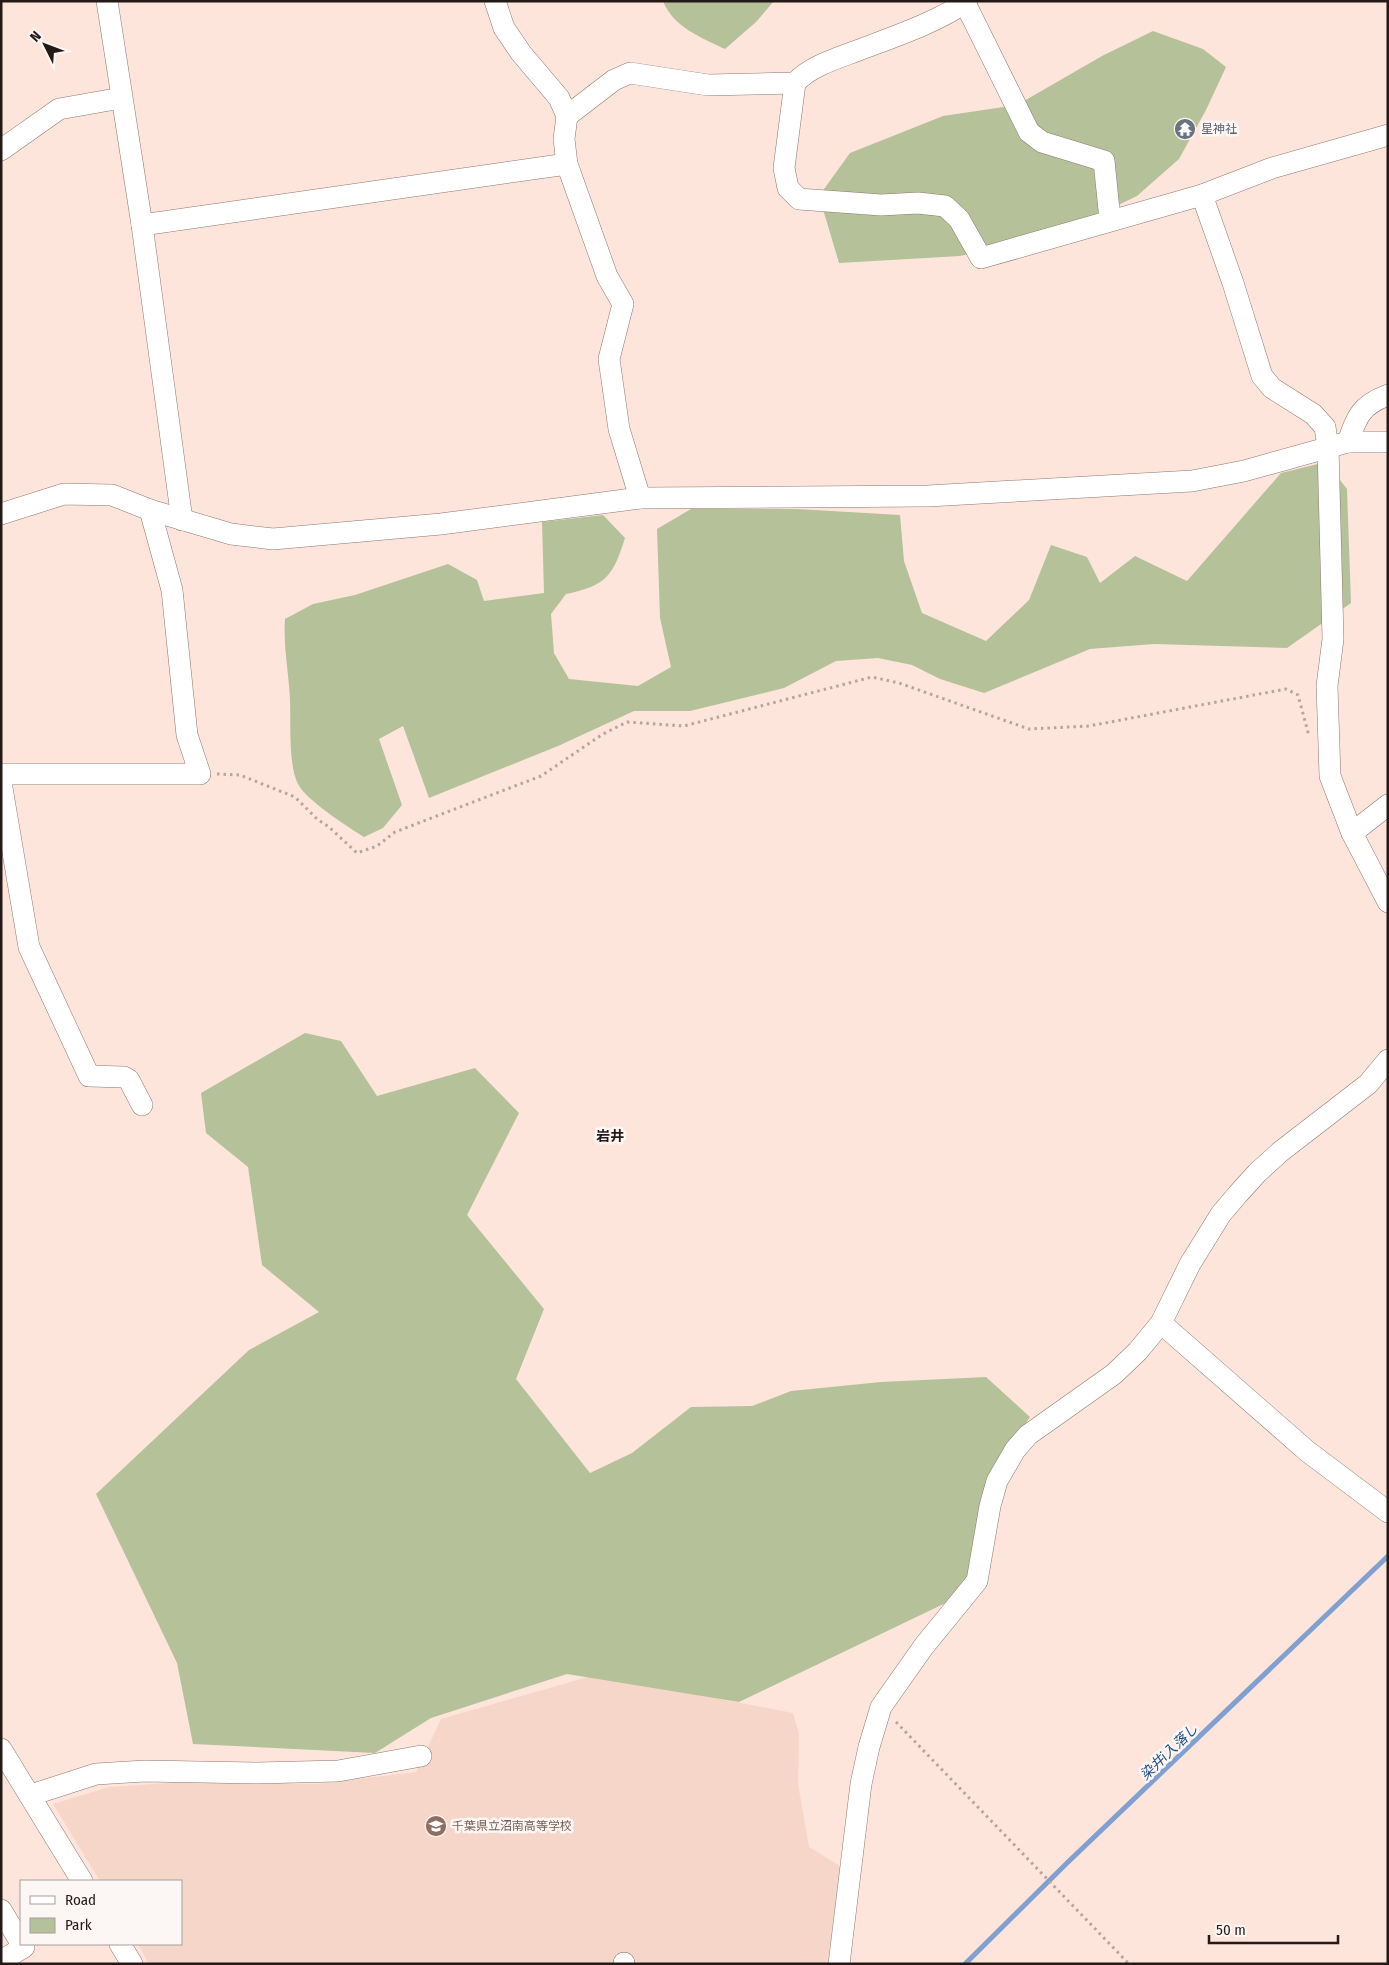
<svg xmlns="http://www.w3.org/2000/svg" width="1389" height="1965" viewBox="0 0 1389 1965" font-family="'Fira Sans Condensed','Noto Sans JP',sans-serif">
<style>
.built{fill:#f6d6c9}
.green{fill:#b5c299}
.lines{fill:none;stroke-linecap:round;stroke-linejoin:round}
.stream{stroke:#7fa0d0;stroke-width:5}
.minor-casing{stroke:#8c776e;stroke-width:22}
.path{stroke:#b8a49d;stroke-width:3;stroke-dasharray:2.5 4;stroke-linecap:butt}
.minor{stroke:#fff;stroke-width:21}
.labels{text-anchor:middle;dominant-baseline:central;stroke-width:5;stroke-linejoin:round;paint-order:stroke}
.worship-label{font-size:12px;fill:#5b616d;stroke:#fcf7f5;text-anchor:start}
.education-label{font-size:12px;fill:#785e54;stroke:#fcf7f5;text-anchor:start}
.neighbourhood-label{font-size:14px;font-weight:bold;fill:#231a17;stroke:#fcf7f5}
.water-label{font-size:14px;font-style:italic;fill:#224c87;stroke:#fcf7f5}
</style>
<rect width="100%" height="100%" fill="#fde5db"/>
<polygon class="built" points="595,1675 793,1713 799,1734 798,1784 809,1847 840,1866 828,1964 149,1964 138,1944 181,1944 181,1881 100,1881 53,1804 109,1787 183,1782 318,1784 416,1772 441,1719"/>
<g class="green">
<path d="M 663,1 L 774,1 L 756,22 L 725,49 C 702,38 673,27 663,1 Z"/>
<polygon points="1153,31 1203,49 1226,67 1206,110 1179,159 1137,196 1058,234 960,256 839,263 819,196 850,153 943,116 1017,105 1102,56"/>
<path d="M 1326,462 L 1347,489 L 1351,603 L 1287,648 L 1154,644 L 1090,649 L 984,693 L 940,679 L 912,665 L 878,658 L 836,661 L 784,688 L 690,711 L 634,711 L 558,746 L 429,798 L 403,726 L 379,739 L 402,805 L 383,828 L 364,837 C 348,827 306,800 298,784 C 288,765 291,722 290,700 C 289,673 283,647 285,619 L 313,604 L 355,595 L 448,564 L 477,580 L 484,601 L 544,593 L 542,522 L 603,515 L 625,538 C 613,576 606,586 566,594 L 551,614 L 554,653 L 569,679 L 638,686 L 671,667 L 660,618 L 657,529 L 691,509 L 797,509 L 900,515 L 904,561 L 922,613 L 986,641 L 1029,600 L 1051,545 L 1087,557 L 1100,583 L 1135,556 L 1187,581 L 1281,473 Z"/>
<polygon points="305,1033 341,1041 377,1096 475,1068 519,1113 467,1215 544,1309 516,1379 590,1473 632,1453 691,1407 752,1406 791,1391 881,1382 986,1377 1030,1417 987,1480 970,1580 956,1598 739,1702 567,1674 431,1718 375,1753 193,1744 177,1663 96,1494 249,1350 319,1312 262,1265 248,1167 206,1133 201,1093"/>
</g>
<g class="lines">
<polyline class="stream" points="965,1964 1067,1863 1388,1556"/>
<g class="minor-casing">
<g id="minor">
<polyline points="107,1 142,225 182,520"/>
<polyline points="495,1 504,28 521,53 559,98 567,116 564,139 567,164 607,276 623,304 609,359 619,429 640,498"/>
<polyline points="965,3 1029,132 1042,142 1104,161 1110,220"/>
<polyline points="795,83 784,168 788,188 799,199 881,205 918,203 945,206 959,219 981,258 1202,195 1272,168 1388,135"/>
<path d="M 567,116 L 614,80 L 630,73 L 708,85 L 795,83 C 810,66 838,58 859,50 C 893,37 938,22 967,1"/>
<polyline points="1,150 59,109 121,98"/>
<polyline points="1202,195 1233,283 1262,376 1272,388 1313,414 1325,427 1328,447 1333,639 1327,686 1330,776 1352,833 1388,902"/>
<polyline points="142,225 567,164"/>
<path d="M 1348,442 C 1357,416 1361,405 1388,395"/>
<polyline points="1,514 64,494 112,495 150,510 231,534 273,539 441,524 640,498 928,496 1192,481 1244,471 1348,442 1388,442"/>
<polyline points="1,774 200,774 187,735 172,590 150,510"/>
<polyline points="1,782 29,947 89,1076 124,1077 129,1080 142,1105"/>
<polyline points="1352,833 1388,805"/>
<polyline points="1161,1323 1307,1451 1388,1512"/>
<polyline points="1,1749 82,1881"/>
<polyline points="31,1795 96,1774 145,1771 258,1773 338,1771 421,1756"/>
<polyline points="1,1910 21,1943"/>
<polyline points="120,1944 132,1964"/>
<polyline points="1,1961 24,1947"/>
<polyline points="624,1963 624,1964"/>
<polyline points="839,1964 861,1784 869,1747 881,1707 924,1646 977,1581 990,1506 997,1481 1015,1450 1028,1435 1114,1374 1138,1351 1161,1323 1190,1264 1221,1214 1238,1194 1257,1173 1280,1152 1368,1084 1388,1060"/>
</g>
</g>
<g class="path">
<polyline points="217,774 240,775 295,797 317,819 329,827 357,853 377,846 395,832 541,776 603,734 627,722 684,726 872,677 899,683 1029,729 1089,726 1286,689 1298,695 1309,736"/>
<polyline points="896,1722 1129,1964"/>
</g>
<use href="#minor" class="minor"/>
</g>
<defs>
<g id="temple-disc" transform="scale(1.125)"><circle r="9.5" fill="#6b7280" stroke="#fcf7f5"/><path d="M0-6L5-2H3V0L6.5 2.5H4V6H1.5V3h-3V6H-4V2.5H-6.5L-3 0V-2H-5Z" fill="#fff"/></g>
<g id="school-disc" transform="scale(1.125)"><circle r="9.5" fill="#8d6e63" stroke="#fcf7f5"/><path d="M0-5L7-2L0 1L-7-2ZM-4 1L0 2.5L4 1V4Q0 6-4 4Z" fill="#fff"/></g>
</defs>
<g fill-rule="evenodd">
<use href="#temple-disc" x="1185" y="129"/>
<use href="#school-disc" x="436" y="1826"/>
</g>
<g class="labels">
<g class="worship-label">
<text x="1201" y="129">星神社</text>
</g>
<g class="education-label">
<text x="452" y="1826">千葉県立沼南高等学校</text>
</g>
<g class="neighbourhood-label">
<text x="610" y="1136">岩井</text>
</g>
<g class="water-label">
<text transform="translate(1169 1752) rotate(-44)">染井i入落し</text>
</g>
</g>
<rect width="1389" height="1965" fill="none" stroke="#231a17" stroke-width="5"/>
<rect x="20" y="1880" width="162" height="65" fill="#fcf7f5" stroke="#a59f9c"/>
<rect x="30" y="1896" width="25" height="8" fill="#ffffff" stroke="#a59f9c"/>
<text x="65" y="1905" font-size="15" fill="#231a17">Road</text>
<rect x="30" y="1918" width="25" height="15" fill="#b5c299" stroke="#a59f9c"/>
<text x="65" y="1930" font-size="15" fill="#231a17">Park</text>
<g transform="translate(45 45) rotate(312)" stroke="#fcf7f5" stroke-width="4" paint-order="stroke">
<path d="M0-4L9 19L0 12L-9 19Z" fill="#231a17"/>
<text y="-8" font-size="14" font-weight="bold" text-anchor="middle" fill="#231a17">N</text>
</g>
<path d="M1209 1935v8h129v-8" fill="none" stroke="#231a17" stroke-width="2.5"/>
<text x="1216" y="1935" font-size="15" fill="#231a17" stroke="#fcf7f5" stroke-width="4" paint-order="stroke">50 m</text>
</svg>
